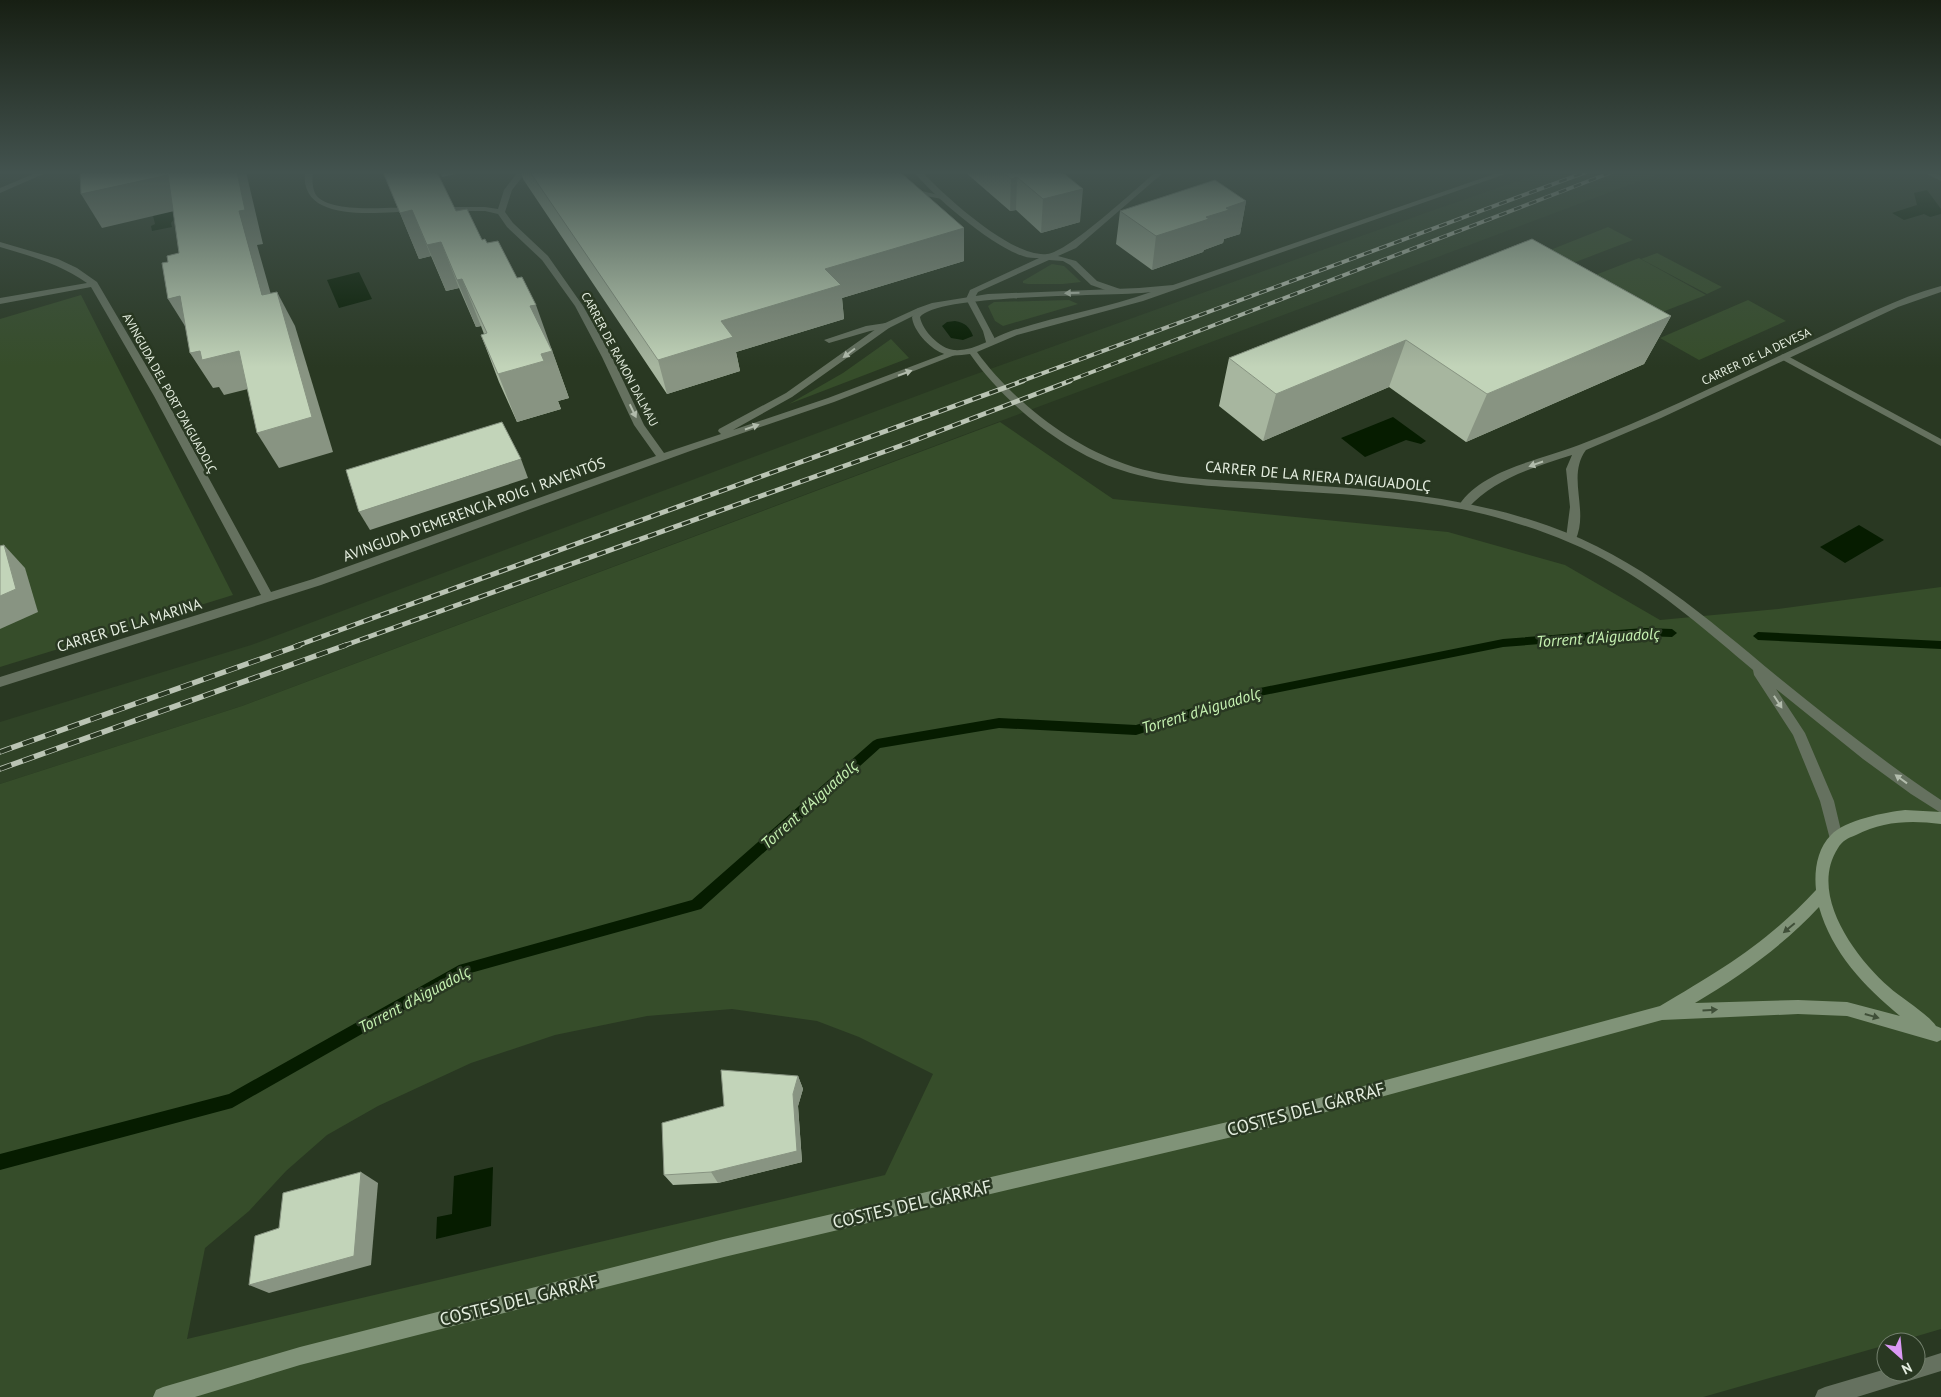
<svg xmlns="http://www.w3.org/2000/svg" width="1941" height="1397" viewBox="0 0 1941 1397" font-family="'PT Sans',sans-serif">
<style>
.built{fill:#2f4226}
.green{fill:#364d2a;fill-rule:evenodd}
.water{fill:#061c00}
.lines{fill:none;stroke-linecap:round;stroke-linejoin:round}
.stream{fill:#061c00;fill-rule:evenodd}
.service{fill:#65715f;fill-rule:evenodd}
.pedestrian{fill:#65715f;fill-rule:evenodd}
.minor{fill:#65715f;fill-rule:evenodd}
.tertiary{fill:#65715f;fill-rule:evenodd}
.secondary{fill:#809378;fill-rule:evenodd}
.rail-far2-casing{stroke:#bac4b4;stroke-width:4}
.rail-far1-casing{stroke:#bac4b4;stroke-width:5}
.rail-casing{stroke:#bac4b4;stroke-width:5.5}
.rail-far2{stroke:#293822;stroke-width:2.5;stroke-dasharray:8;stroke-linecap:butt}
.rail-far1{stroke:#293822;stroke-width:3;stroke-dasharray:9;stroke-linecap:butt}
.rail{stroke:#293822;stroke-width:4;stroke-dasharray:12;stroke-linecap:butt}
.wall{fill:#a7b69f}
.shaded-wall{fill:#889482}
.building{fill:#c2d4b9;stroke:#889482}
.oneway{fill:#b2bcac}
.oneway2{fill:#3f4f38}
.labels{text-anchor:middle;dominant-baseline:central;stroke-width:5;stroke-linejoin:round;paint-order:stroke}
.far-street-label{font-size:12px;fill:#e5eee0;stroke:#293822}
.street-label{font-size:15px;fill:#e5eee0;stroke:#293822}
.water-label{font-size:16px;font-style:italic;fill:#c6f2b2;stroke:#293822}
.near-street-label{font-size:18px;fill:#e5eee0;stroke:#293822}
</style>
<rect width="100%" height="100%" fill="#293822"/>
<polygon class="built" points="1544,172 1664,172 242,706 0,784 0,722 251,645 954,382 1431,211"/>
<g class="green">
<polygon points="1608,227 1633,240 1547,273 1525,260"/>
<polygon points="1657,253 1722,287 1707,294 1641,259"/>
<polygon points="1639,258 1706,295 1652,316 1585,279"/>
<polygon points="1052,264 1064,266 1081,282 1063,284 1028,284 1023,283 1023,281"/>
<polygon points="81,295 233,595 0,667 0,319"/>
<polygon points="1069,300 1078,304 1003,326 995,321 988,306 994,302"/>
<polygon points="1748,300 1786,321 1699,360 1660,338"/>
<polygon points="891,339 909,358 789,404 843,373"/>
<path d="M 1000,422 L 1113,499 L 1448,532 L 1565,565 L 1660,620 L 1778,609 L 1941,587 L 1941,1329 L 1897,1342 L 1886,1342 L 1886,1345 L 1703,1397 L 0,1397 L 0,784 L 242,706 ZM 732,1009 L 817,1021 L 859,1037 L 933,1074 L 885,1175 L 187,1339 L 205,1248 L 249,1211 L 286,1171 L 327,1135 L 378,1106 L 471,1063 L 555,1035 L 647,1016 Z"/>
</g>
<g class="water">
<polygon points="1927,190 1941,209 1941,214 1930,217 1924,214 1904,220 1892,213 1917,205 1914,193"/>
<polygon points="149,199 190,215 174,219 171,223 172,227 152,231 151,226 155,224"/>
<polygon points="359,272 372,299 339,308 327,280"/>
<path d="M 955,321 C 965,323 969,326 973,336 L 963,340 L 951,338 L 942,326 L 947,322 Z"/>
<polygon points="1393,417 1426,441 1421,444 1406,440 1365,457 1341,438"/>
<polygon points="1859,525 1884,540 1845,563 1820,547"/>
<polygon points="493,1167 491,1226 436,1239 437,1217 452,1214 454,1176"/>
</g>
<g class="lines">
<g class="stream">
<polygon points="1644,628 1672,629 1677,633 1672,637 1644,636 1503,647 1260,696 1136,735 999,728 880,748 701,909 467,974 232,1108 0,1170 0,1154 229,1094 459,965 692,900 873,741 877,739 999,718 1136,725 1260,688 1503,639"/>
<polygon points="1758,632 1941,641 1941,649 1758,640 1753,636"/>
</g>
<g class="service">
<polygon points="881,172 889,172 906,187 946,197 942,199 900,191"/>
<polygon points="886,323 891,326 889,328 870,331 829,343 824,340 866,326"/>
</g>
<polygon class="pedestrian" points="1784,354 1941,439 1941,446 1781,359 1781,355"/>
<g class="minor">
<polygon points="38,172 48,172 0,193 0,188"/>
<path d="M 305,172 L 313,172 C 312,179 312,188 316,195 C 330,214 393,207 415,207 L 419,209 L 415,211 C 382,212 299,225 305,172 Z"/>
<path d="M 518,172 L 526,172 L 512,190 L 505,212 L 513,223 L 548,256 L 583,306 L 612,357 L 644,425 L 664,453 L 721,434 L 718,431 L 719,429 L 786,393 L 883,324 L 918,308 L 924,308 L 925,310 L 889,328 L 792,397 L 733,430 L 828,398 L 952,351 L 955,350 L 960,353 L 834,402 L 693,450 L 321,585 L 0,687 L 0,677 L 261,595 L 154,396 L 91,287 L 0,304 L 0,298 L 87,283 C 60,264 31,256 0,247 L 0,242 L 58,259 L 77,268 L 97,282 L 164,396 L 271,592 L 313,579 L 656,456 L 634,425 L 602,357 L 575,306 L 542,260 L 507,227 L 498,214 L 485,211 L 438,211 L 434,209 L 438,207 L 485,207 L 498,209 L 504,190 Z"/>
<path d="M 914,172 L 922,172 C 945,196 1012,258 1047,254 C 1069,252 1135,189 1156,172 L 1164,172 L 1076,248 L 1058,256 L 1076,261 L 1097,281 L 1123,290 L 1123,294 L 1117,294 L 1091,285 L 1070,265 L 1063,261 L 1049,260 L 978,292 L 974,299 L 994,337 L 996,342 L 991,345 L 986,342 L 983,331 L 966,299 L 970,290 L 1039,258 C 1034,258 1028,258 1023,256 C 993,247 934,197 914,172 Z"/>
<polygon points="1923,172 1933,172 1941,176 1941,181"/>
<path d="M 1941,286 L 1941,292 L 1898,307 L 1661,418 L 1586,450 C 1566,477 1590,511 1575,541 L 1567,541 L 1566,538 L 1570,507 L 1566,469 L 1572,455 C 1535,467 1495,478 1468,508 L 1460,508 L 1459,505 C 1483,469 1541,460 1579,445 C 1658,415 1735,376 1811,341 C 1854,321 1896,298 1941,286 Z"/>
<polygon points="1941,1353 1941,1371 1857,1397 1815,1397 1818,1390 1825,1387 1886,1369 1886,1372 1916,1372 1916,1361"/>
</g>
<path class="tertiary" d="M 1500,172 L 1511,172 L 1143,301 L 1017,335 L 977,352 C 1012,400 1069,445 1125,464 C 1173,481 1227,480 1277,483 C 1369,489 1462,495 1549,526 C 1638,557 1707,618 1778,677 C 1831,720 1884,762 1941,800 L 1941,813 L 1911,794 L 1863,759 L 1776,689 L 1805,733 L 1834,801 L 1843,839 L 1841,843 L 1836,845 L 1831,843 L 1820,801 L 1793,735 L 1754,675 L 1753,670 C 1708,632 1664,593 1613,564 C 1576,543 1536,528 1495,517 C 1419,496 1338,494 1260,489 C 1213,486 1166,485 1121,470 C 1064,452 1003,402 970,354 C 960,355 950,357 942,353 C 929,348 913,330 912,317 L 918,308 L 932,303 L 988,294 L 1139,288 L 1173,285 ZM 1151,292 C 1106,308 1057,316 1011,331 C 993,337 974,352 954,350 C 940,349 922,330 920,317 C 938,293 1114,297 1151,292 Z"/>
<path class="secondary" d="M 1905,810 L 1941,812 L 1941,824 C 1911,820 1883,821 1856,835 C 1848,838 1842,841 1838,848 C 1808,894 1855,957 1889,987 C 1901,998 1928,1014 1936,1026 L 1941,1028 L 1941,1040 L 1937,1042 L 1847,1016 L 1798,1014 L 1662,1020 L 1249,1133 L 724,1257 L 300,1365 L 195,1397 L 153,1397 L 156,1390 L 163,1387 L 300,1347 L 724,1239 L 1249,1117 L 1660,1006 C 1721,970 1767,943 1816,890 C 1814,871 1817,849 1831,835 C 1845,820 1886,812 1905,810 ZM 1819,907 C 1832,953 1864,986 1900,1016 L 1847,1002 L 1798,1000 L 1695,1003 C 1740,976 1783,946 1819,907 Z"/>
<g class="rail-far2-casing">
<g id="rail-far2">
<polyline points="1019,382 1586,172"/>
<polyline points="1066,382 1612,172"/>
</g>
</g>
<g class="rail-far1-casing">
<g id="rail-far1">
<polyline points="296,646 1023,381"/>
<polyline points="343,646 900,446 1070,381"/>
</g>
</g>
<g class="rail-casing">
<g id="rail">
<polyline points="0,752 300,645"/>
<polyline points="0,769 346,645"/>
</g>
</g>
<use href="#rail-far2" class="rail-far2"/>
<use href="#rail-far1" class="rail-far1"/>
<use href="#rail" class="rail"/>
</g>
<g class="wall">
<polygon points="383,172 456,211 482,240 487,243 551,348 569,398 558,401 561,409 517,422 499,382 481,335 484,334 481,326 476,327 459,288 446,291 431,256 419,259"/>
<polygon points="521,172 900,172 964,228 964,261 842,298 844,319 736,352 740,371 667,394 523,179"/>
<polygon points="965,172 1062,172 1080,222 1041,233 1016,210 1010,211"/>
<polygon points="1246,201 1240,234 1224,239 1223,243 1204,250 1203,252 1152,270 1116,244 1120,211"/>
<polygon points="1532,239 1671,316 1644,364 1466,442 1389,387 1263,441 1219,406 1229,358"/>
<polygon points="798,1076 803,1089 798,1106 802,1162 718,1183 673,1185 664,1175 724,1106"/>
</g>
<g class="shaded-wall">
<polygon points="237,172 246,172 263,244 257,245 281,330 262,295 239,211"/>
<polygon points="441,172 464,172 442,177"/>
<polygon points="168,175 187,208 102,228 81,194"/>
<polygon points="1017,177 1016,210 1010,211 1011,179"/>
<polygon points="1083,189 1080,222 1041,233 1043,199"/>
<polygon points="1246,201 1240,234 1224,239 1223,243 1204,250 1203,252 1152,270 1156,236 1206,217 1226,208"/>
<polygon points="412,210 431,256 419,259 400,213"/>
<polygon points="964,228 964,261 842,298 844,319 736,352 740,371 667,394 658,360 721,321 825,269"/>
<polygon points="441,242 459,288 446,291 427,245"/>
<polygon points="462,279 481,326 476,327 457,280"/>
<polygon points="277,292 295,326 333,452 279,468 257,433"/>
<polygon points="180,296 190,334 168,299"/>
<polygon points="536,305 569,398 558,401 561,409 517,422 498,374 541,354 530,306"/>
<polygon points="1671,316 1644,364 1466,442 1487,394"/>
<polygon points="1406,340 1389,387 1263,441 1276,394"/>
<polygon points="200,351 239,351 260,386 224,395 219,387 213,388 190,353"/>
<polygon points="521,459 528,478 370,530 359,512"/>
<polygon points="4,545 25,568 38,612 0,629 0,596"/>
<polygon points="798,1076 803,1089 798,1106 802,1162 718,1183 711,1172 793,1094"/>
<polygon points="361,1172 378,1183 371,1265 269,1293 249,1285"/>
</g>
<g class="building">
<polygon points="80,172 237,172 245,210 239,211 262,295 277,292 312,417 257,433 239,351 202,360 200,351 190,353 180,296 168,299 162,263 168,262 167,256 179,253 168,175 81,194"/>
<polygon points="383,172 437,172 456,211 467,209 482,240 485,239 487,243 498,241 517,278 522,277 536,305 530,306 552,351 541,354 544,361 498,374 481,335 487,333 462,279 457,280 441,242 427,245 412,210 400,213"/>
<polygon points="530,172 900,172 964,228 825,269 841,285 721,321 733,337 658,360"/>
<polygon points="1003,172 1062,172 1083,189 1043,199 1017,177 1011,179"/>
<polygon points="1215,180 1246,201 1226,208 1229,210 1206,217 1209,219 1156,236 1120,211"/>
<polygon points="1532,239 1671,316 1487,394 1406,340 1276,394 1229,358"/>
<polygon points="502,422 521,459 359,512 346,470"/>
<polygon points="4,545 16,589 0,596 0,546"/>
<polygon points="721,1070 798,1076 793,1094 797,1151 711,1172 664,1175 662,1123 724,1106"/>
<polygon points="361,1172 354,1256 249,1285 255,1236 279,1228 283,1193"/>
</g>
<defs><path id="oneway-solid" d="M-6-.8H1V-3.2L6.5 0L1 3.2V.8H-6Z" transform="scale(1.25)"/></defs>
<g class="oneway">
<use href="#oneway-solid" transform="translate(1072 293) rotate(178)"/>
<use href="#oneway-solid" transform="translate(849 353) rotate(143)"/>
<use href="#oneway-solid" transform="translate(905 373) rotate(-20)"/>
<use href="#oneway-solid" transform="translate(633 411) rotate(64)"/>
<use href="#oneway-solid" transform="translate(752 427) rotate(-19)"/>
<use href="#oneway-solid" transform="translate(1536 464) rotate(161)"/>
<use href="#oneway-solid" transform="translate(1778 702) rotate(57)"/>
<use href="#oneway-solid" transform="translate(1901 779) rotate(-144)"/>
</g>
<g class="oneway2">
<use href="#oneway-solid" transform="translate(1789 928) rotate(140)"/>
<use href="#oneway-solid" transform="translate(1710 1010) rotate(-4)"/>
<use href="#oneway-solid" transform="translate(1872 1016) rotate(16)"/>
</g>
<linearGradient id="sky" x2="0" y2="1"><stop stop-color="#171f13"/><stop offset="0.47" stop-color="#43534f"/><stop offset="1" stop-color="#43534f" stop-opacity="0"/></linearGradient>
<rect width="1941" height="367" fill="url(#sky)"/>
<g class="labels">
<g class="far-street-label">
<text transform="translate(1756 356) rotate(-25)">CARRER DE LA DEVESA</text>
<text transform="translate(620 359) rotate(62)">CARRER DE RAMON DALMAU</text>
<text transform="translate(170 393) rotate(61)">AVINGUDA DEL PORT D'AIGUADOLÇ</text>
</g>
<g class="street-label">
<text transform="translate(1318 476) rotate(5)">CARRER DE LA RIERA D'AIGUADOLÇ</text>
<text transform="translate(474 509) rotate(-20)">AVINGUDA D'EMERENCIÀ ROIG I RAVENTÓS</text>
<text transform="translate(129 625) rotate(-17)">CARRER DE LA MARINA</text>
</g>
<g class="water-label">
<text transform="translate(1598 637) rotate(-4)">Torrent d'Aiguadolç</text>
<text transform="translate(1201 710) rotate(-17)">Torrent d'Aiguadolç</text>
<text transform="translate(809 804) rotate(-42)">Torrent d'Aiguadolç</text>
<text transform="translate(414 999) rotate(-28)">Torrent d'Aiguadolç</text>
</g>
<g class="near-street-label">
<text transform="translate(1306 1109) rotate(-15)">COSTES DEL GARRAF</text>
<text transform="translate(912 1204) rotate(-13)">COSTES DEL GARRAF</text>
<text transform="translate(519 1300) rotate(-14)">COSTES DEL GARRAF</text>
</g>
</g>
<g transform="translate(1901 1357) rotate(153)"><circle r="24" fill="#293822" stroke="#74816e"/>
<path d="M0-4L9 19L0 12L-9 19Z" fill="#db99f5"/>
<text y="-8" font-size="14" font-weight="bold" text-anchor="middle" fill="#e5eee0">N</text>
</g>
</svg>
